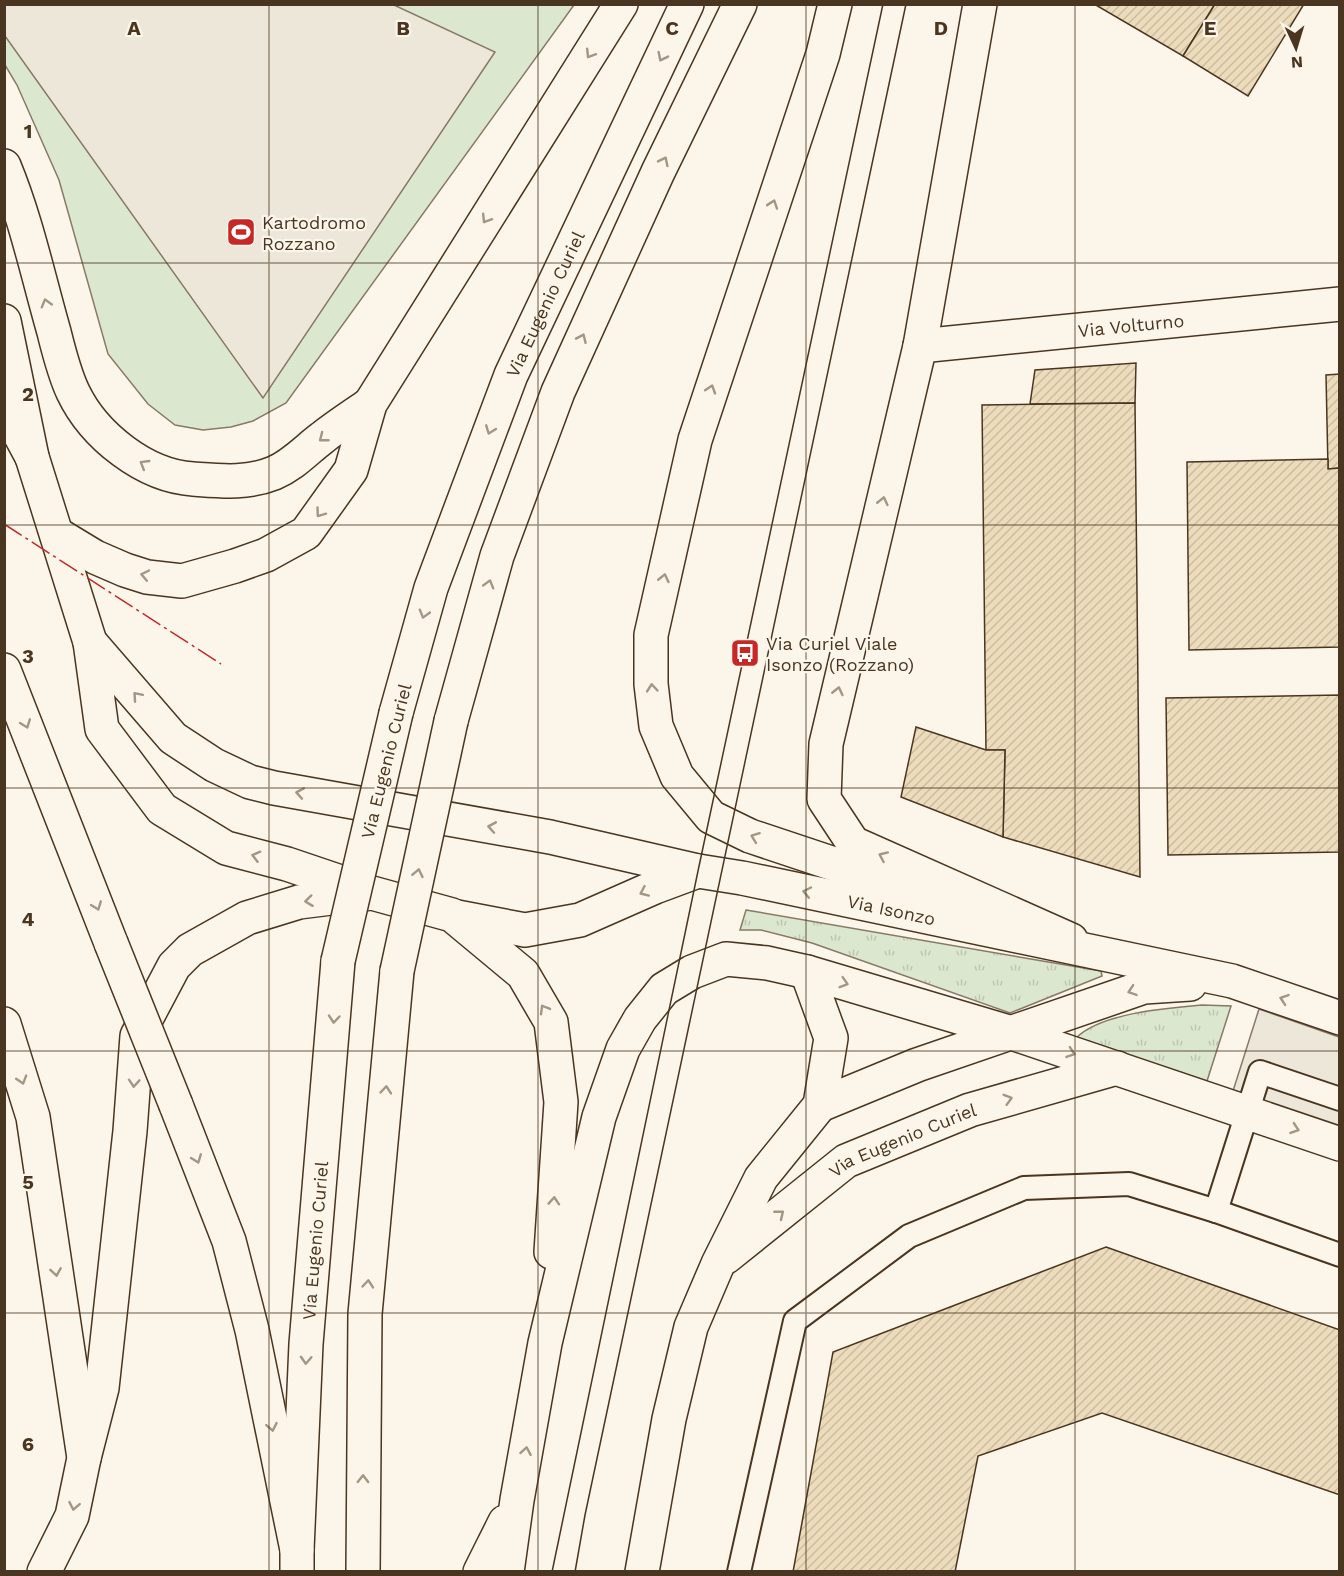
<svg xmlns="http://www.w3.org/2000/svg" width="1344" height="1576" viewBox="0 0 1344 1576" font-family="'Work Sans',sans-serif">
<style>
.grass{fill:url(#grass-tufts);stroke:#887966;stroke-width:1.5}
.green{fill:#dce7d0;stroke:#887966;stroke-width:1.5}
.parking{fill:#ede7d9;stroke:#887966;stroke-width:1.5}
.building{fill:url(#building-hatch);stroke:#4a3520;stroke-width:1.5}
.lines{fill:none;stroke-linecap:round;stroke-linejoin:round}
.lane-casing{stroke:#4a3520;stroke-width:26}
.street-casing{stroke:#4a3520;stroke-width:36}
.secondary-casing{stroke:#4a3520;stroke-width:36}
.highway-casing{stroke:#4a3520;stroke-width:36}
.lane{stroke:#fbf6e9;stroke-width:22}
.street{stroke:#fbf6e9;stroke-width:33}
.secondary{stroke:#fbf6e9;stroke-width:33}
.highway{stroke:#fbf6e9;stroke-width:33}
.tram{stroke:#4a3520;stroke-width:1.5}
.secondary-bridge-casing{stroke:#4a3520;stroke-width:36;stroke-linecap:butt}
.highway-bridge-casing{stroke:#4a3520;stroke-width:36;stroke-linecap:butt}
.secondary-bridge{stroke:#fbf6e9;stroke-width:33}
.highway-bridge{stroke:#fbf6e9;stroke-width:33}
.power{stroke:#c62828;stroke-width:1.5;stroke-dasharray:21 4.5 3 4.5;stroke-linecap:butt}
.oneway{stroke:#a29684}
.grid{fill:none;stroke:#4a3520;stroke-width:1.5;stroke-opacity:0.55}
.labels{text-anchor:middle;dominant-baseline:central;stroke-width:4.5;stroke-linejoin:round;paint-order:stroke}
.poi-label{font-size:18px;fill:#4a3520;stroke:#fbf6e9;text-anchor:start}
.street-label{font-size:18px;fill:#4a3520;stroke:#fbf6e9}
.grid-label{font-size:20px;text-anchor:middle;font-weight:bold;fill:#4a3520;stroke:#fbf6e9;stroke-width:4.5;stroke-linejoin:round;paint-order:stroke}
</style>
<defs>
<pattern id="grass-tufts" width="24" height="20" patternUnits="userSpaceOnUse" patternTransform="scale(1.5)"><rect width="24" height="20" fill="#dce7d0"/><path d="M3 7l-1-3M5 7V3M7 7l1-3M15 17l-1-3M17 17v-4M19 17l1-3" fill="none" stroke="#bec7b2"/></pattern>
<pattern id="building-hatch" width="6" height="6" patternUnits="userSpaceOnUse" patternTransform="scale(1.5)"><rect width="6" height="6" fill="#ecdcbc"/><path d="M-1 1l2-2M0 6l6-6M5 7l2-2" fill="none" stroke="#ccbda1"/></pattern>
</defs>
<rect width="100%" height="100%" fill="#fbf6e9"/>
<g class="grass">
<polygon points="746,910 1101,971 1102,976 1010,1013 812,943 761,930 740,930"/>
<path d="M 1202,1005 L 1231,1006 L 1207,1081 L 1076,1038 C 1101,1013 1167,1008 1202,1005 Z"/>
</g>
<polygon class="green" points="5,5 574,5 286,403 253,421 231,427 203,430 175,425 148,404 108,354 59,180 17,85 5,65"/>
<g class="parking">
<polygon points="4,5 394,5 495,52 263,398 5,36"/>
<polygon points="1259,1009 1339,1037 1339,1128 1233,1091"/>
</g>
<g class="building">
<polygon points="1094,4 1215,4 1183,56"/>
<polygon points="1215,4 1304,4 1248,96 1183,56"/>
<polygon points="1136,363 1135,403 1030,404 1035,370"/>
<polygon points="1340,374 1340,468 1328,469 1326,375"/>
<polygon points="1135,403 1140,877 1003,837 1005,750 986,750 982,405"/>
<polygon points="1328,459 1328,469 1340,468 1340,647 1189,650 1187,462"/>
<polygon points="1340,695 1340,852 1168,855 1166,698"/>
<polygon points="916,727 986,750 1005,750 1003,837 901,797"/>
<polygon points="1106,1247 1340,1330 1340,1495 1102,1413 978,1456 955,1572 793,1572 833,1352"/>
</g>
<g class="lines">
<g class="lane-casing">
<g id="lane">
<polyline points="1216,1211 1260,1072 1340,1099"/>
<polyline points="739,1572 795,1321 909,1236 1024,1188 1129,1184 1216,1211 1340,1255"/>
</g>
</g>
<g class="street-casing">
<g id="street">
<polyline points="980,4 920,346 826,744 824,799 853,843 1071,940"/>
<path id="s1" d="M 920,346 L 1340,304"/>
</g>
</g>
<g class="secondary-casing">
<g id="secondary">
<polyline points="835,4 823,54 695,440 651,635 651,684 656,726 677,776 711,817 750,836 957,905"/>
<path d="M 4,166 C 26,219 38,276 54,332 C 59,352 64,373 73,392 C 94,436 145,476 193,479 C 221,481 247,484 274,473 C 293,465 306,450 322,438 C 337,426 354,415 370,404"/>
<polyline points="4,321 32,457 90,642 102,729 162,809 226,848 287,864 364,890"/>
<polyline points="57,534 95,557 125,570 147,577 182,581 235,566 266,555 306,533 351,470 370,404 621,4"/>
<path id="s2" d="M 90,642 L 173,738 L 214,765 L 250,782 L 274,788 L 550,837 L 698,871 L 742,878 L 1232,981 L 1340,1018"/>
<path id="s3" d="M 396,713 L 431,588 L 511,375 L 687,4"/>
<polyline points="451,721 497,556 558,392 658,172 740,4"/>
<polyline points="457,917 525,930 580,920 655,887 698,871"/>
<polyline points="4,1024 33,1117 84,1458 72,1516 44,1572"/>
<polyline points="820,1105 917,1065 1144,987 1190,984"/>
<path id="s4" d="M 726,1257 L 846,1161 L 970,1110 L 1117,1068"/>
<polyline points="84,1458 102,1388 130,1131 137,1036 174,966 190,950 247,918 299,902 372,893 452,915 523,974 551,1022 561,1102 551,1252"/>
<path id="s5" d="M 297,1572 L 297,1550 L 306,1344 L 338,961"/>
<polyline points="363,1572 365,1314 397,971"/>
<polyline points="480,1572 505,1522"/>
<polyline points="507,1572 517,1500 545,1343 599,1117 623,1049 640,1019 664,989 692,972 726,959 767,963 807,972 1012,1033 1340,1144"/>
<polyline points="642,1572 669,1419 691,1327 718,1264 761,1178 820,1105 831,1038 807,972"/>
</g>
</g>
<g class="highway-casing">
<g id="highway">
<polyline points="4,405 32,457"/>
<polyline points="4,670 111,943"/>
<polyline points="176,1105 229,1241 252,1330 297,1550"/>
</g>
</g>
<use href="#lane" class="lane"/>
<use href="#street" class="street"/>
<use href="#secondary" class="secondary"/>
<use href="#highway" class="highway"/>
<g class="tram">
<polyline points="552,1572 698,871 883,4"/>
<polyline points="575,1572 585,1515 906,4"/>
</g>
<g class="secondary-bridge-casing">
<g id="secondary-bridge">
<polyline points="338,961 396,713"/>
<polyline points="397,971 451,721"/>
</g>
</g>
<g class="highway-bridge-casing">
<polyline id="highway-bridge" points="111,943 176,1105"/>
</g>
<use href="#secondary-bridge" class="secondary-bridge"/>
<use href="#highway-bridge" class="highway-bridge"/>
<polyline class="power" points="4,524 221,664"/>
</g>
<defs><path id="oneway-chevron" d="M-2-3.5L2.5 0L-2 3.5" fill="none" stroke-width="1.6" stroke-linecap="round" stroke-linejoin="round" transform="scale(1.5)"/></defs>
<g class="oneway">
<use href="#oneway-chevron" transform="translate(590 54) rotate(122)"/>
<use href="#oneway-chevron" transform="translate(662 57) rotate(116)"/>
<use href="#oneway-chevron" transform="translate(664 161) rotate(-64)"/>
<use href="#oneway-chevron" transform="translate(773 204) rotate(-71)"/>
<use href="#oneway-chevron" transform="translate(486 219) rotate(122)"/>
<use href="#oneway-chevron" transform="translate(46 303) rotate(-106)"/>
<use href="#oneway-chevron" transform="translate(582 338) rotate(-66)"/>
<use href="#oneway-chevron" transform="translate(711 389) rotate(-72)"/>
<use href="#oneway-chevron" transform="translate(490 430) rotate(111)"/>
<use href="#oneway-chevron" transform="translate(323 438) rotate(142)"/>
<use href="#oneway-chevron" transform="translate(144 464) rotate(-149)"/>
<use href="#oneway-chevron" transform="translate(883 501) rotate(-77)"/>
<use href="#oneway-chevron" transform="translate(320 513) rotate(126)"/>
<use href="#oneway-chevron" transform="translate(145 575) rotate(-168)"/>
<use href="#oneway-chevron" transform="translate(664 578) rotate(-77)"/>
<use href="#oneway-chevron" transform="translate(489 584) rotate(-74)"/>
<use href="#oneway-chevron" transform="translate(424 614) rotate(106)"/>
<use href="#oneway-chevron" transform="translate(652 688) rotate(-95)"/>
<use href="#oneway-chevron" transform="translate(838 691) rotate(-77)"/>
<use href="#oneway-chevron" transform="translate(137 696) rotate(-131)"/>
<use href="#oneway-chevron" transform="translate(26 724) rotate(69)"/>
<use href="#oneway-chevron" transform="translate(300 793) rotate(-170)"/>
<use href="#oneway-chevron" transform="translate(492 827) rotate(-170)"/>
<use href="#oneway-chevron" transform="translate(755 837) rotate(-159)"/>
<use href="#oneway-chevron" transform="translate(256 856) rotate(-165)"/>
<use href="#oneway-chevron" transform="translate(883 856) rotate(-156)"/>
<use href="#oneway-chevron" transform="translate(418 873) rotate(-78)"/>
<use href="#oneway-chevron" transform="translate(644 892) rotate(156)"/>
<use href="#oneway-chevron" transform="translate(807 892) rotate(-168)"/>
<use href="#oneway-chevron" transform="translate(309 901) rotate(173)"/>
<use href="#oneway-chevron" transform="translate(97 906) rotate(69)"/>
<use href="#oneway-chevron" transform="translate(844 983) rotate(17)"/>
<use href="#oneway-chevron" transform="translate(1132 991) rotate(161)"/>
<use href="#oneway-chevron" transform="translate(1284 999) rotate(-161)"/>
<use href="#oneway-chevron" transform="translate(544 1009) rotate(-120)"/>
<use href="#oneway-chevron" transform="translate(334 1019) rotate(95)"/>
<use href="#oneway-chevron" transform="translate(1071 1053) rotate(19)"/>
<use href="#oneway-chevron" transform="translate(22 1080) rotate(73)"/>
<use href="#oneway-chevron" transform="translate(134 1083) rotate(94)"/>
<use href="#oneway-chevron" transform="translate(386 1090) rotate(-85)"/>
<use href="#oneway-chevron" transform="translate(1008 1099) rotate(-16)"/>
<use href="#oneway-chevron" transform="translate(1295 1129) rotate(19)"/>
<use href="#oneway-chevron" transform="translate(197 1159) rotate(69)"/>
<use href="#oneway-chevron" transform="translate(554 1201) rotate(-86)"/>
<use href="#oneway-chevron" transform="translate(780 1214) rotate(-39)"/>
<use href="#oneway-chevron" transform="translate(56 1272) rotate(81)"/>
<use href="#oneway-chevron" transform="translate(368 1284) rotate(-85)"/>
<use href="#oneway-chevron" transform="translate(306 1360) rotate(93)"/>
<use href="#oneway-chevron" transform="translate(272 1427) rotate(79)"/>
<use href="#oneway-chevron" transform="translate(526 1451) rotate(-80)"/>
<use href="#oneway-chevron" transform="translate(363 1479) rotate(-89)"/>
<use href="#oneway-chevron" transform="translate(74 1506) rotate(101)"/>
</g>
<path class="grid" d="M 269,4 L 269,1572M 538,4 L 538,1572M 806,4 L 806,1572M 1075,4 L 1075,1572M 4,263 L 1340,263M 4,525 L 1340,525M 4,788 L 1340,788M 4,1051 L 1340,1051M 4,1313 L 1340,1313"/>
<defs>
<g id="stadium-square" transform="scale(1.5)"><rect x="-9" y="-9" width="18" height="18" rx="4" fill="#c62828" stroke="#fbf6e9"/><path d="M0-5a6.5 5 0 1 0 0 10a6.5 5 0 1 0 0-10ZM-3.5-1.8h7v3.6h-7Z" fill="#fff"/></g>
<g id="bus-square" transform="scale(1.5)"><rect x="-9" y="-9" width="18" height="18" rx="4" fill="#c62828" stroke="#fbf6e9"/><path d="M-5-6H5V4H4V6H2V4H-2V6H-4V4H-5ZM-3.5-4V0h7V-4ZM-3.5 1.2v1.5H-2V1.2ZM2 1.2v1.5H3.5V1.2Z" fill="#fff"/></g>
</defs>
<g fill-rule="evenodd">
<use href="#stadium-square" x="241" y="232"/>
<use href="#bus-square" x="745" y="653"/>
</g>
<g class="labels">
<g class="poi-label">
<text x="262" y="222">Kartodromo<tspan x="262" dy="21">Rozzano</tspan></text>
<text x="766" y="643">Via Curiel Viale<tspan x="766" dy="21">Isonzo (Rozzano)</tspan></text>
</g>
<g class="street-label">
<text stroke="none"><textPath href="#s3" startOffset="436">Via Eugenio Curiel</textPath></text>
<text stroke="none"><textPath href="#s1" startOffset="212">Via Volturno</textPath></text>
<text transform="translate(386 761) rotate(-76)">Via Eugenio Curiel</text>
<text stroke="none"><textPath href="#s2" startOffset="870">Via Isonzo</textPath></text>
<text stroke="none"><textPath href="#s4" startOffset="214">Via Eugenio Curiel</textPath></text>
<text stroke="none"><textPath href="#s5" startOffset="332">Via Eugenio Curiel</textPath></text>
</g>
</g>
<g class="grid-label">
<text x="134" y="35">A</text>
<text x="403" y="35">B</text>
<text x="672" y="35">C</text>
<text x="941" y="35">D</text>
<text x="1210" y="35">E</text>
<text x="28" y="138">1</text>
<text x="28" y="401">2</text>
<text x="28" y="663">3</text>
<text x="28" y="926">4</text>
<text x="28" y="1189">5</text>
<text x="28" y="1451">6</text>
</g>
<rect width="1344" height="1576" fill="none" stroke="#4a3520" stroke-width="12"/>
<g transform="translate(1296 48) rotate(176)" stroke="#fbf6e9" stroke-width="4.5" paint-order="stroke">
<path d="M0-4.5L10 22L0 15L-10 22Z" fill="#4a3520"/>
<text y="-9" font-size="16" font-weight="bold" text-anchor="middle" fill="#4a3520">N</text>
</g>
</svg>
